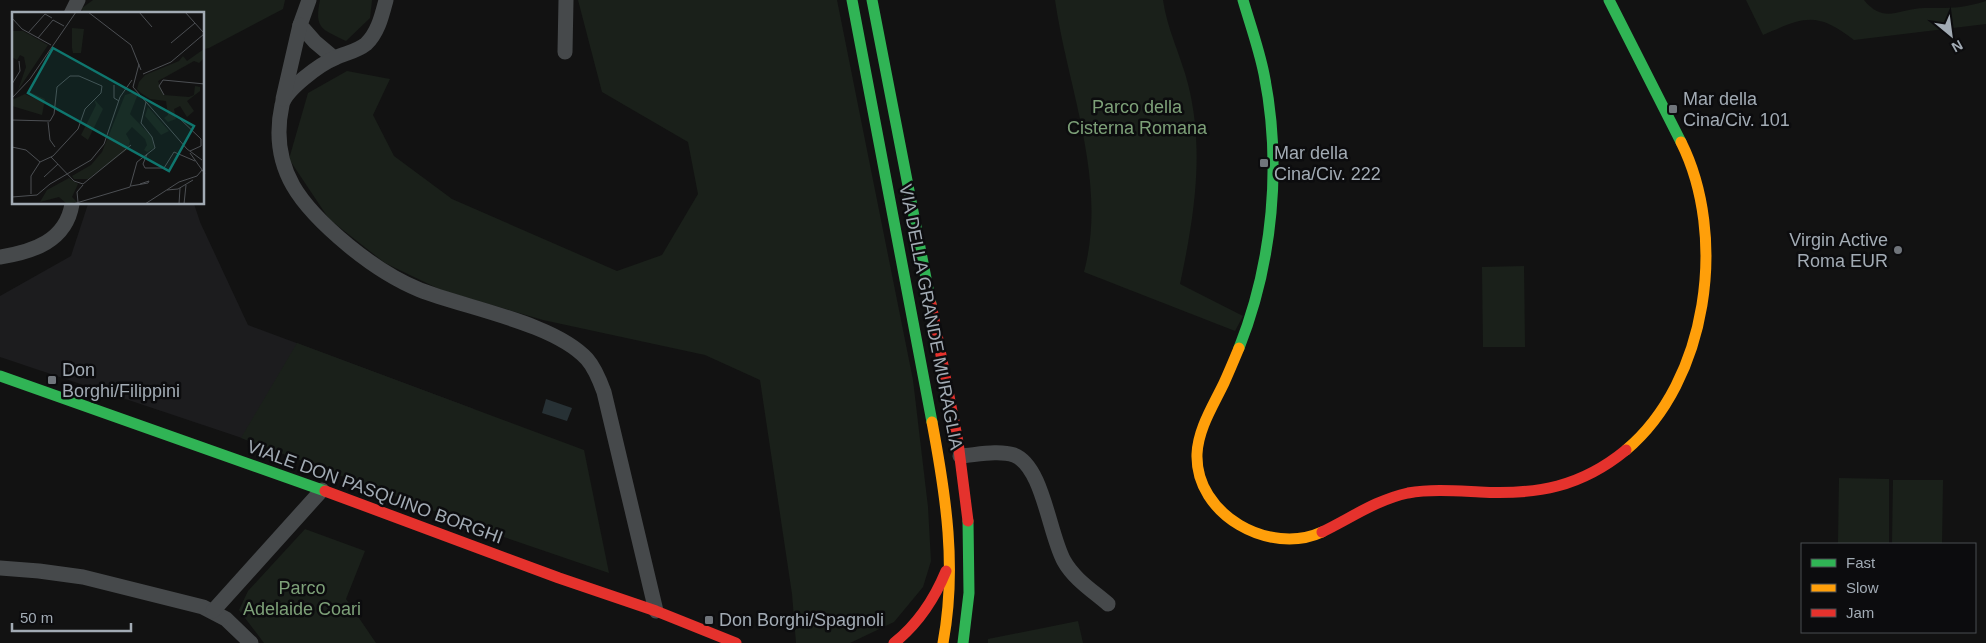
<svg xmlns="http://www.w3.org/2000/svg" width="1986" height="643" viewBox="0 0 1986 643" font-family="Helvetica,sans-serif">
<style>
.built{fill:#1c1c1e}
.green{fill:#1a201a}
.water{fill:#273135}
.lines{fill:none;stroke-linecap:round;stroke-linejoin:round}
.street{stroke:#46494b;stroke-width:15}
.fast{stroke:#30b455;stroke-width:11}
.slow{stroke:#ff9f0a;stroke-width:11}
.jam{stroke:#e5322d;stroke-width:11}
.poi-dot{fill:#70757b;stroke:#0c0c0e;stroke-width:2}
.labels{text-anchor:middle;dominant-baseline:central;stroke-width:5;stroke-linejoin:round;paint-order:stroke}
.poi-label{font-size:18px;fill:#a2abb4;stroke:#0c0c0e;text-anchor:start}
.park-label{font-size:18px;fill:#7da078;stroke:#0c0c0e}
.street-label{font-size:18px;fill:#a2abb4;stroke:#0c0c0e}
.inset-road{fill:none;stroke:#4c4f53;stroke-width:1}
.view{fill:#0f766e;fill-opacity:0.15;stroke:#0f766e;stroke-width:2.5}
.inset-edge{fill:none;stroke:#a2abb4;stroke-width:2.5}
</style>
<rect width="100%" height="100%" fill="#121212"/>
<polygon class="built" points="88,204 194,204 200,222 248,325 474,409 498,535 242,438 0,357 0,296 71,256"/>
<g class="green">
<polygon points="93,0 285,0 283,9 209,48 204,49 204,14 83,14 82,8"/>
<path d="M 320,0 L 372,0 L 370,18 L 346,41 C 322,29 314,29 320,0 Z"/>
<polygon points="578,0 837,0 913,380 928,507 931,561 923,587 894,622 850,643 796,643 792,594 760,380 705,355 543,320 441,290 385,263 329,219 289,159 308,93 347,71 390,79 373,115 394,156 452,199 617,271 662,255 698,194 688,142 602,92"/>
<path d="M 1055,0 L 1163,0 C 1167,29 1181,56 1188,84 C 1205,151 1194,218 1180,284 L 1243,316 L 1235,331 L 1084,272 C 1108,181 1068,90 1055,0 Z"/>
<path d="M 1746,0 L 1864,0 C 1884,25 1900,8 1925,8 C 1950,8 1960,9 1986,1 L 1986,24 L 1854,40 C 1816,11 1805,17 1763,35 Z"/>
<polygon points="1524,266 1525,347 1483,347 1482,267"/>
<polygon points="297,343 584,450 609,573 498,535 241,438"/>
<polygon points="1839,478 1889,479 1889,544 1838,544"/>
<polygon points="1893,480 1943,480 1942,544 1892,544"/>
<polygon points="305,529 365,551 346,599 376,643 264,643 239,610 248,591"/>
<polygon points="1078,621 1083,643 988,643 988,639"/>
</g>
<polygon class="water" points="546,399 572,408 567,421 542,413"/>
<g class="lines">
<g class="street">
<polyline points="309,0 300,25 315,42 334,58"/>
<path d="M 386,0 C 382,15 378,33 366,44 C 356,52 345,53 335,58 C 320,64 285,90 282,105 C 268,170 303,208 349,246 C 371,264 393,279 420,290 C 466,308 554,323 587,359 C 595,368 600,381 604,392 L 656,611"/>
<polyline points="71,14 78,0"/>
<polyline points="565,52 566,0"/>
<polyline points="283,99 300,25"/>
<path d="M 0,257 C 33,252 66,241 72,204"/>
<path d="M 960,456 C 976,455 998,450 1014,455 C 1043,466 1049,534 1064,561 C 1074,579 1093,591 1108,604"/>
<polyline points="0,568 39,571 83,577 203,607 226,619 251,643"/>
<polyline points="213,611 322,490"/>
</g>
<g class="fast">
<polyline points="852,0 932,422"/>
<polyline points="872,0 931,304"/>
<polyline points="1609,0 1681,142"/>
<path d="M 1239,348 C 1273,262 1282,164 1264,74 C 1259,49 1250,24 1243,0"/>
<polyline points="0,376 325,491"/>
<polyline points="963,643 969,593 968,521"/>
</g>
<g class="slow">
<path d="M 1239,348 C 1234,360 1229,372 1224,383 C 1213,406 1198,429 1197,454 C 1195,515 1270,556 1322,532"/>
<path d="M 932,422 C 946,496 957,568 943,643"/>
<path d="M 1626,450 C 1708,381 1728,236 1681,142"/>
</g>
<g class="jam">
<polyline points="931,304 958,442 968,521"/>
<polyline points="325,491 559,578 656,611 736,643"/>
<path d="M 1322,532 C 1351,518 1376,500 1408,493 C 1432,489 1457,491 1480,492 C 1537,495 1581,487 1626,450"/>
<path d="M 894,643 C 918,624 934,600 946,571"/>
</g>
</g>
<g class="poi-dot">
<rect x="1668" y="104" width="10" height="10" rx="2.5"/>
<rect x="1259" y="158" width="10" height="10" rx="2.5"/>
<circle cx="1898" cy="250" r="5"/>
<rect x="47" y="375" width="10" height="10" rx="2.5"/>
<rect x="704" y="615" width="10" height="10" rx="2.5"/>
</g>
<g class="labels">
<g class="poi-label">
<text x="1683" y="99">Mar della<tspan x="1683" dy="21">Cina/Civ. 101</tspan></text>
<text x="1274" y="153">Mar della<tspan x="1274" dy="21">Cina/Civ. 222</tspan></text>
<text x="1888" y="240" text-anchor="end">Virgin Active<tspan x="1888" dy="21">Roma EUR</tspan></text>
<text x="62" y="370">Don<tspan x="62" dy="21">Borghi/Filippini</tspan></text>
<text x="719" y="620">Don Borghi/Spagnoli</text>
</g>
<g class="park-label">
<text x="1137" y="107">Parco della<tspan x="1137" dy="21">Cisterna Romana</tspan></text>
<text x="302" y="588">Parco<tspan x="302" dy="21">Adelaide Coari</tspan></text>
</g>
<g class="street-label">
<text transform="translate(931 317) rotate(79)">VIA DELLA GRANDE MURAGLIA</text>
<text transform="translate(375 492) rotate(20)">VIALE DON PASQUINO BORGHI</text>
</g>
</g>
<g transform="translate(12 12)">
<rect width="192" height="192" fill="#121212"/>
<path d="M 60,16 L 72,17 L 69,41 L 61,41 L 60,36 ZM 0,19 L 11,19 L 36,33 L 6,78 L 14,55 L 12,45 L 8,43 L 5,48 L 0,45 ZM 192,37 L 192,46 L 187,51 L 182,49 L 146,69 L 152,83 L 177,85 L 182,83 L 183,74 L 188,75 L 188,79 L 175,89 L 182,99 L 175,105 L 168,94 L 162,97 L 164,107 L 156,110 L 152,106 L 156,103 L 154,89 L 138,87 L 129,81 L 125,77 L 127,70 L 133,63 L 167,49 L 171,44 L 175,49 ZM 18,80 L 33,87 L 30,103 L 0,94 L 0,88 L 13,82 L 24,87 L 15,81 ZM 123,80 L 126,82 L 118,102 L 140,125 L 142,136 L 135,140 L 132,138 L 135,133 L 133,127 L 120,115 L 114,122 L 118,129 L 116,137 L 76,167 L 62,167 L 60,164 L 79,153 L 90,140 L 113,83 ZM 82,87 L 91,97 L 76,128 L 69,123 L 84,93 ZM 136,95 L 157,119 L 149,123 L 133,104 ZM 57,166 L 66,172 L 60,185 L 65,190 L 55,192 L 47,185 L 28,190 L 35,178 Z" fill="#1a201a"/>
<path class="inset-road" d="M 76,0 L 119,33 L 129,58M 127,0 L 140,15M 173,0 L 191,20M 0,6 L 10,17 L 39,33M 16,21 L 33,2 L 40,6M 26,26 L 41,8 L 52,14M 159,31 L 183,11M 127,52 L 121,75 L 175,137 L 190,148M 131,62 L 159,50 L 192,22M 0,72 L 8,59 L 7,49M 102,73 L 102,86 L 107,89M 152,83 L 147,74 L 151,68 L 193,72M 0,86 L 18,67 L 64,0M 164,103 L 189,127 L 189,134 L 178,139M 0,108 L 38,109 L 42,102 L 45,75 L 58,64 L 67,64 L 90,74 L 89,81 L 73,97 L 66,117 L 41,144 L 28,150 L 14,138 L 0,135M 36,110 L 38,128 L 43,135M 178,141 L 193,162M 135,142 L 131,152 L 133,156 L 152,156 L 162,140 L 183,149M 39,145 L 62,169 L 71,172 L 119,133M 32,165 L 46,152M 119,174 L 136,171 L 137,169 L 128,172M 155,178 L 166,177 L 181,168M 19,182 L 19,164 L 28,150M 0,185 L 25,183 L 38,172 L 79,148 L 92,132 L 108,85 L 120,68M 66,190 L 65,180 L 71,173M 61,192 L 118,175 L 125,150 L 143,136 L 140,125 L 129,111 L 134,90M 133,192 L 167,170 L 185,164 L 190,158M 167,192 L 168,176M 172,192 L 174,173"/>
<path class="view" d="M 41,36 L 182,114 L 157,159 L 16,81 Z"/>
<rect width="192" height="192" class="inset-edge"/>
</g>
<rect x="1801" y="543" width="175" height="90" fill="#0c0c0e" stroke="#484c50"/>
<rect x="1811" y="559" width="25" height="8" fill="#30b455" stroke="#484c50"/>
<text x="1846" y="568" font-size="15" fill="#a2abb4">Fast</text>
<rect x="1811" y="584" width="25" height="8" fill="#ff9f0a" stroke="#484c50"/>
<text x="1846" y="593" font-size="15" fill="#a2abb4">Slow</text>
<rect x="1811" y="609" width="25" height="8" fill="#e5322d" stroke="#484c50"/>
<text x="1846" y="618" font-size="15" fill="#a2abb4">Jam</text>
<g transform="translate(1951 35) rotate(151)" stroke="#0c0c0e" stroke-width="4" paint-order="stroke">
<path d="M0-4L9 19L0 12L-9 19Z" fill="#a2abb4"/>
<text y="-8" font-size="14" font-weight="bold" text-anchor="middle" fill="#a2abb4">N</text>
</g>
<path d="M12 623v8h119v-8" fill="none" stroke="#a2abb4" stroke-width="2.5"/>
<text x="20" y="623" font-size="15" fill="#a2abb4" stroke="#0c0c0e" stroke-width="4" paint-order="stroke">50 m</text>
</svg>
